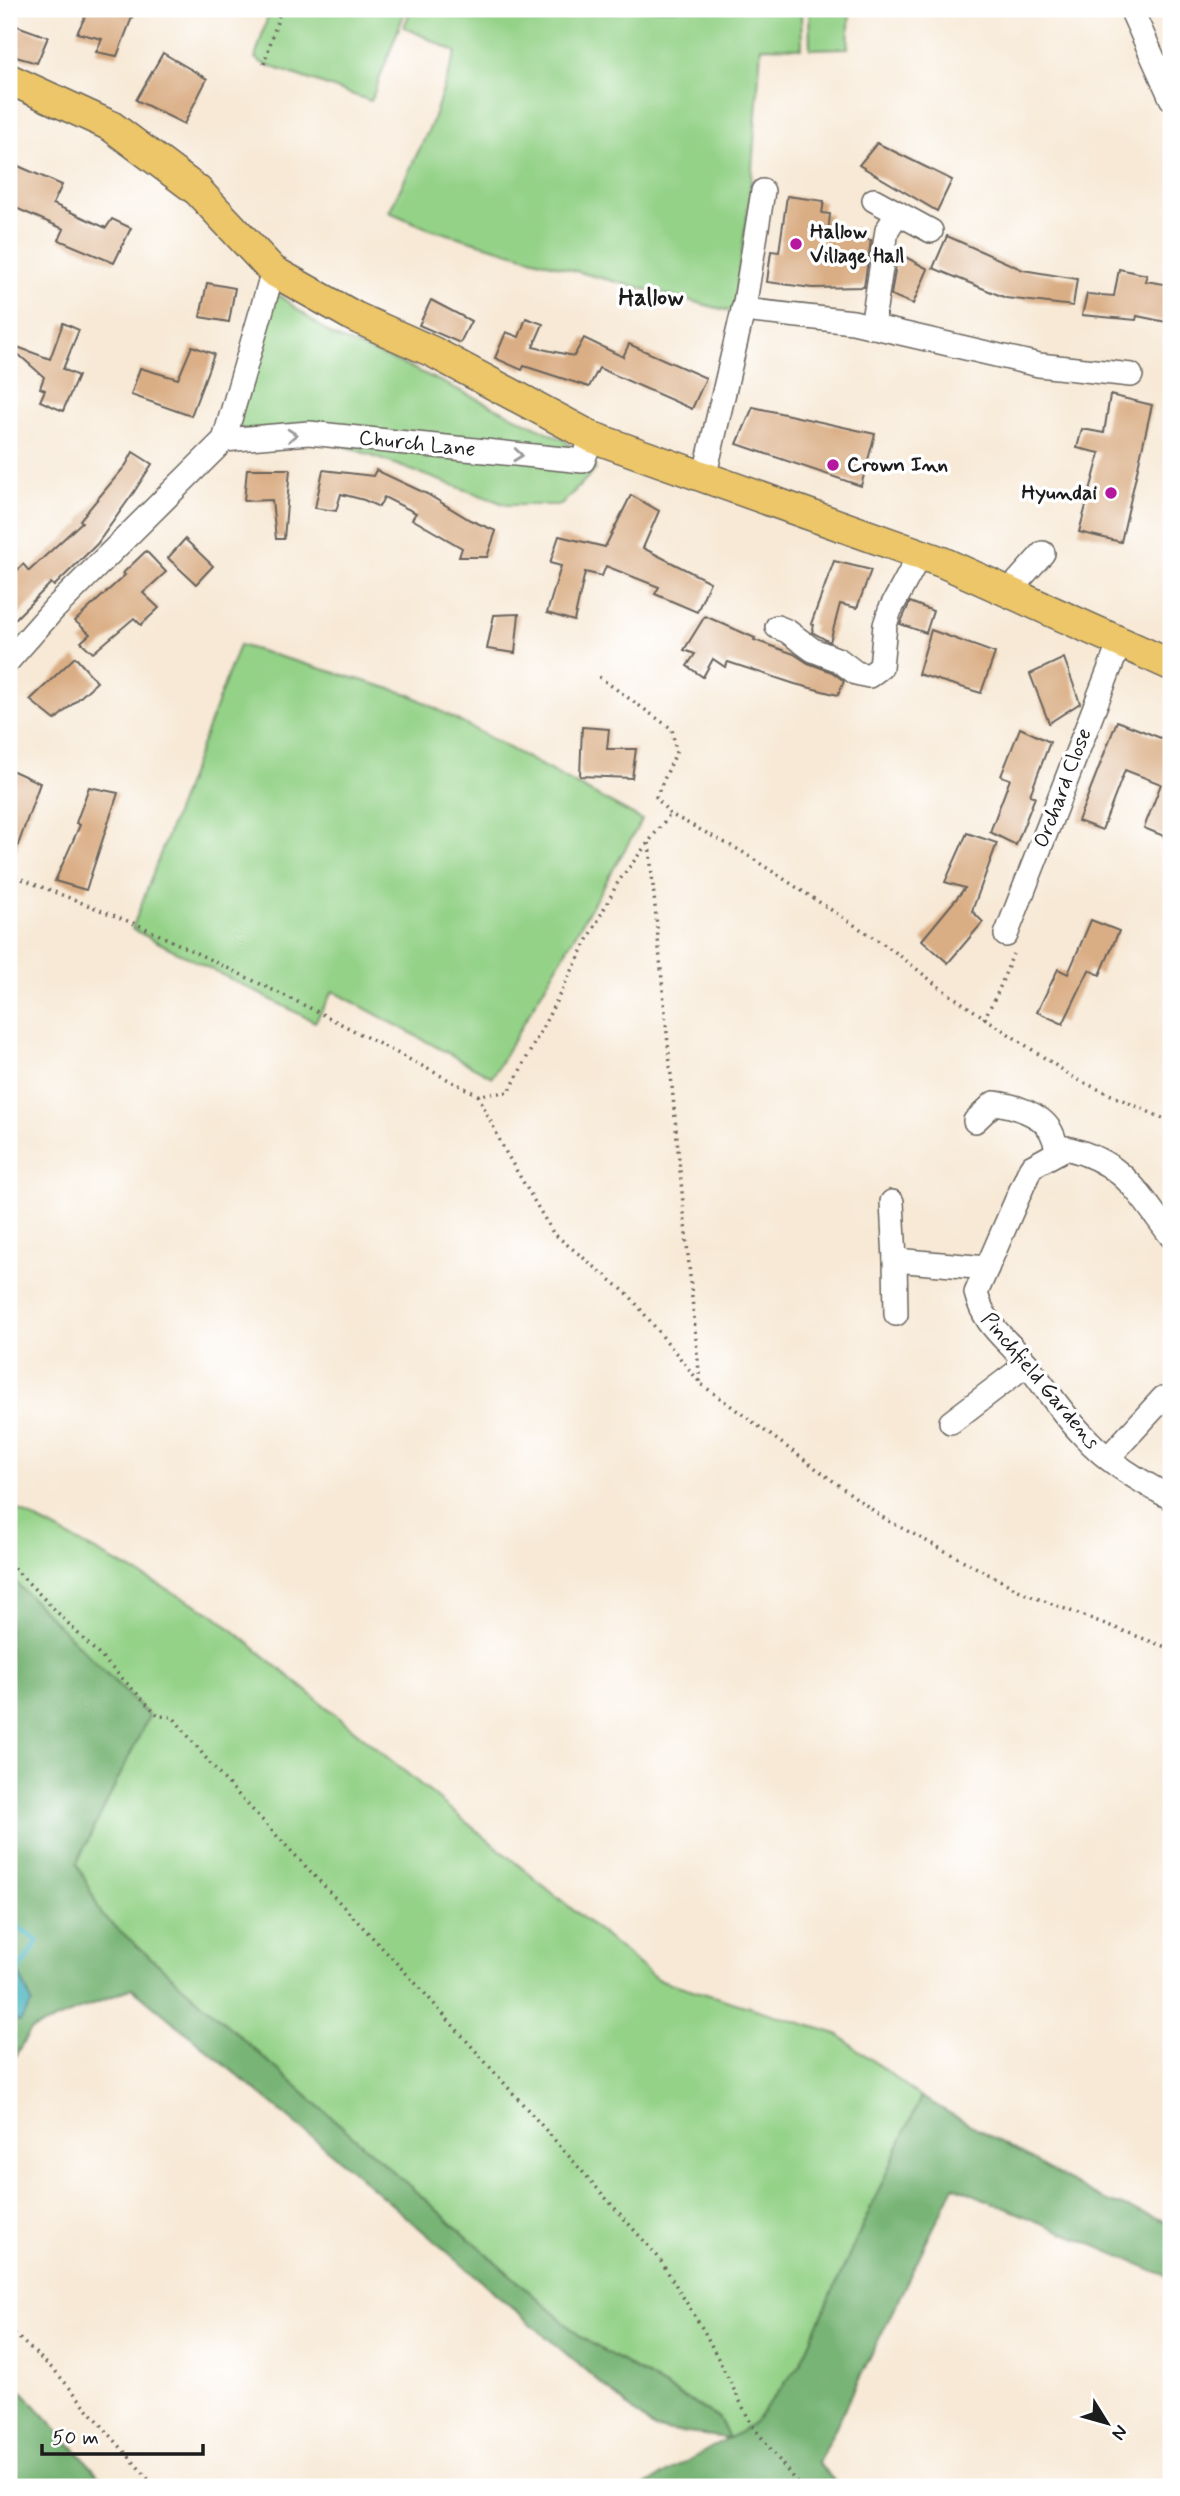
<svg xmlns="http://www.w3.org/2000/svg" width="1180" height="2496" viewBox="0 0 1180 2496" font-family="Mynerve,sans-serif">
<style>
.green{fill:#94d288;stroke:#587752;stroke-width:2}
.forest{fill:#77b474;stroke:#4a6848;stroke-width:2}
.water{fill:#3fb0ba;stroke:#2e666b;stroke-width:2}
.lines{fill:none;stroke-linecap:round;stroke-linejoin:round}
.stream{stroke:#3fb0ba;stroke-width:6}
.building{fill:#daae85}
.minor-casing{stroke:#69645d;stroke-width:26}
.major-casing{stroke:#69645d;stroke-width:33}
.path{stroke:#69645d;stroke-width:3.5;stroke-dasharray:2 5;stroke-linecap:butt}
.minor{stroke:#fff;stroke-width:23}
.major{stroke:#ecc669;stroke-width:30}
.oneway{stroke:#999}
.poi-dot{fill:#b5179e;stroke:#fff;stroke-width:2.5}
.labels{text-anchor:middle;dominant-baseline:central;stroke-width:7;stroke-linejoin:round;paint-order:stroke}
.poi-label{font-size:21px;font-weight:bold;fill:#1c1c1c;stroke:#fff;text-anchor:start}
.street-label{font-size:21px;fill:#1c1c1c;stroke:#fff}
.quarter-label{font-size:24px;font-weight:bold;fill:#1c1c1c;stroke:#fff}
</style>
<rect width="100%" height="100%" fill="#fff"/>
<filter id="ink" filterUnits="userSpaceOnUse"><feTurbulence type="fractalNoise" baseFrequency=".0143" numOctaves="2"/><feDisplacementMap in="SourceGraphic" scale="14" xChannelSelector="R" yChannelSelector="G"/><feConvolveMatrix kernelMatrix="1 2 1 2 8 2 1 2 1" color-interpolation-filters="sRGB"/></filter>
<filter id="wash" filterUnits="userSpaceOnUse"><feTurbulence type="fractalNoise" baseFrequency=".00686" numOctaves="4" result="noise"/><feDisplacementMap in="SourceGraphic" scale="28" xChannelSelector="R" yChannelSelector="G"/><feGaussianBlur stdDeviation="1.57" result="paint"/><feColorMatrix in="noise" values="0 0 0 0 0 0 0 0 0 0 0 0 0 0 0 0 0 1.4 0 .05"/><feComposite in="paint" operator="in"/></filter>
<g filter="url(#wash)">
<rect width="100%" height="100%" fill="#f7e9d6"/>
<g class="green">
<polygon points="270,9 406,9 371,101 264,64 255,58"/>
<polygon points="411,9 801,9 802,48 761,47 750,197 733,312 586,274 427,228 389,212 431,125 456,52 404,27"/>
<polygon points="809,9 850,9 848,48 810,49"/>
<polygon points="276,293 333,336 412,368 564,440 596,469 561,505 507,505 309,433 224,440"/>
<polygon points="239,645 409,694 642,820 492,1077 333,991 315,1022 132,929"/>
<polygon points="9,1505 212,1613 657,1979 837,2034 921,2097 800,2364 752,2425 729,2438 719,2418 582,2338 102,1915 76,1863 149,1716 9,1576"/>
</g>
<g class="forest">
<polygon points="9,1576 149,1716 77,1863 102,1915 582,2338 719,2419 729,2438 752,2425 800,2364 921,2097 1102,2199 1171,2223 1171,2278 954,2186 818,2463 840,2487 642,2487 728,2438 654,2429 347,2166 132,1988 31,2030 9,2066"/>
<polygon points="9,2377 110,2487 18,2487 9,2477"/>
</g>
<polygon class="water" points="18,1971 32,2003 20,2022 9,2019 9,1986"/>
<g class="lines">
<polyline class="stream" points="9,1921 38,1941 18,1971"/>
</g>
<g id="blocks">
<g class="building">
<polygon points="89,9 124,9 134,12 117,56 96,52 102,39 77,33"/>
<polygon points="9,23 48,37 37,63 9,55"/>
<polygon points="163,53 207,79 184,124 136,100"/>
<polygon points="877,143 952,180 937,211 859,165"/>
<polygon points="9,162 62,185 53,204 106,228 112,219 131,228 114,263 59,240 64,229 9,205"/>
<polygon points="787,196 824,201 822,213 830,214 828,235 871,240 864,287 812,288 767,282 771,251 779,252"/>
<polygon points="947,236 1023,270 1077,279 1073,306 1006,298 933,268"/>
<polygon points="898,253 928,269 913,304 891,295"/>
<polygon points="1119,269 1147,275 1145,281 1171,285 1171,323 1137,316 1136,320 1082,315 1087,294 1114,296"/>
<polygon points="207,283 235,288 229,322 200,317"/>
<polygon points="431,300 471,321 460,343 419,325"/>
<polygon points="526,318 543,324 533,347 574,356 584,338 623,357 629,344 706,378 692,409 599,368 589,387 524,366 522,370 495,358 506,332 519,337"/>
<polygon points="63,323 79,330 63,369 78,376 63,411 40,401 45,390 40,388 44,377 9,346 9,344 50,359"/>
<polygon points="192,346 214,354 191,416 131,395 140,368 178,379"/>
<polygon points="1110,395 1152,405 1121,542 1079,532 1100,453 1077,448 1082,429 1104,433"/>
<polygon points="753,407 875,434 861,486 737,444"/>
<polygon points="133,452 152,464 134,492 97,544 54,586 51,583 9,625 9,580 23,564 29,571 82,522 80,520 126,465"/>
<polygon points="247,469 290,469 284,539 276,539 272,500 244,501"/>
<polygon points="323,470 373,476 376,470 427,494 470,520 496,531 487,557 459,557 462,548 412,519 416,513 384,497 379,507 364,500 341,494 336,511 315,508"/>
<polygon points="631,495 659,511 643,548 710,582 697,612 655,594 659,587 606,566 602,576 585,572 574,621 547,613 561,566 550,563 559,536 605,547"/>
<polygon points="185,539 213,566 196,584 168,558"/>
<polygon points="146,551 166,572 143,593 159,608 141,625 134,618 93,653 81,642 90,634 75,621 125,575 123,573"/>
<polygon points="834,561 871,570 857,608 840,604 830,642 812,632 814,625 811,624"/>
<polygon points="910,602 933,611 926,633 900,624"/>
<polygon points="519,614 515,653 487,649 494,615"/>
<polygon points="705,616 755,638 754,640 794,654 808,663 832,672 844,681 838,695 795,684 728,662 725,667 713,659 703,677 687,666 695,654 684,650"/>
<polygon points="931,630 995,653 981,693 918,674"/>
<polygon points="75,657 97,682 55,720 30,700"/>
<polygon points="1064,658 1080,703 1049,723 1030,674"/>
<polygon points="1117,721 1171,742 1171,839 1144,828 1161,784 1125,770 1102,830 1078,821"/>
<polygon points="582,727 609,729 607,749 636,749 632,778 580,776"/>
<polygon points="1020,728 1050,742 1030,795 1035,797 1016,845 990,832 1010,779 1001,776"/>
<polygon points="9,769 40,783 11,865 9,865"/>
<polygon points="89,787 118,793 86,890 55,881 80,825 76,823"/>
<polygon points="967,833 997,843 972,911 983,922 948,963 922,940 965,888 945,882"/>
<polygon points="1091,920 1119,931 1100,975 1089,970 1063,1024 1037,1012 1058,969 1068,974"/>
</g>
</g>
</g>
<g filter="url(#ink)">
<use href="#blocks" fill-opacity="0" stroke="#69645d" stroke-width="2"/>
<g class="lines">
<g class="minor-casing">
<g id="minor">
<polyline points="1131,9 1171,98"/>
<polyline points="874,200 931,231"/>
<polyline points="743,310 853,322 1039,365 1131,375"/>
<polyline points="872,327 887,230 898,213"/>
<polyline points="224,440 309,433 583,461 592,437"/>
<polyline points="704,478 745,302 763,191"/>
<polyline points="1013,594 1018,581 1043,553"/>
<polyline points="777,627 787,631 813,650 839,660 856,673 869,676 881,667 885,625 890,610 920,554"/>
<polyline points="9,660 54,609 224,440 273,271"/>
<polyline points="1006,935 1120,642"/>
<path d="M 975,1121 L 994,1103 C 1012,1105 1040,1113 1050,1130 C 1054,1136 1056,1145 1058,1152"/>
<polyline points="892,1202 895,1260 987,1268"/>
<path d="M 1171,1236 C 1137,1192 1124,1162 1066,1148 L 1031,1167 L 976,1293 C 984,1324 1002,1335 1022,1358 C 1043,1383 1060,1412 1083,1435 C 1107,1462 1140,1481 1171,1498"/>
<polyline points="895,1260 896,1314"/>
<polyline points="951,1422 1027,1364"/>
<polyline points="1108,1458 1163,1398"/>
</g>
</g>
<g class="major-casing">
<polyline id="major" points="9,79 111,126 198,191 273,271 355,317 433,352 592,437 942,562 1171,665"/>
</g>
<g class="path">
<polyline points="264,64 281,9"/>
<polyline points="599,677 672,729 676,753 656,797 670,814 741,851 894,951 943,990 1076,1079 1171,1122"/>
<polyline points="649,843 700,1382"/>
<polyline points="9,874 143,927 318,1012 478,1095 509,1092 618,882 670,814"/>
<polyline points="984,1019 998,992 1013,954"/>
<polyline points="478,1095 505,1151 553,1233 629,1295 701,1384 885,1519 1026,1594 1171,1649"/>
<polyline points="9,1563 159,1716 173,1717 217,1772 419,1987 659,2258 704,2331 752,2425 800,2487"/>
<polyline points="9,2329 56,2372 155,2487"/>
</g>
<use href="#minor" class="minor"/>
<use href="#major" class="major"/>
</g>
<defs><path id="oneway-chevron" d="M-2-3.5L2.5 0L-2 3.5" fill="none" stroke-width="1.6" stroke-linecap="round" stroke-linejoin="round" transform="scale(1.75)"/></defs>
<g class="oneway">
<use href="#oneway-chevron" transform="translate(292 435) rotate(-4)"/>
<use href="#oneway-chevron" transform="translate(518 455) rotate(6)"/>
</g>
</g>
<g class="poi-dot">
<circle cx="796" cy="244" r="7"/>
<circle cx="833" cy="465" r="7"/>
<circle cx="1111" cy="493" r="7"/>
</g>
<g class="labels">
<g class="poi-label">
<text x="810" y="232">Hallow<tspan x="810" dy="24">Village Hall</tspan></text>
<text x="847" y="465">Crown Inn</text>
<text x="1097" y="493" text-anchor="end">Hyundai</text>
</g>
<g class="street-label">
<text transform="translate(417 444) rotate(6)">Church Lane</text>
<text transform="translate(1063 788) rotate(-69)">Orchard Close</text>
<text transform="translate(1040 1381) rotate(50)">Pinchfield Gardens</text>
</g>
<g class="quarter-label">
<text x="651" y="298">Hallow</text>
</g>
</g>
<rect width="1180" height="2496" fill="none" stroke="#fff" stroke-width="35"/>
<g transform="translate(1107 2423) rotate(127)" stroke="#ffffff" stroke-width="5" paint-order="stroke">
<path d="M0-5L12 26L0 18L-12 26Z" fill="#1c1c1c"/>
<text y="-10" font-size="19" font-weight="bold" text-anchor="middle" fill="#1c1c1c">N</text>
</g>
<path d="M42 2444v10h161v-10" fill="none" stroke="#1c1c1c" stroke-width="3.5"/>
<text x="52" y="2444" font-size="21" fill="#1c1c1c" stroke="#ffffff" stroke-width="5" paint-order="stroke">50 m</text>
</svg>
